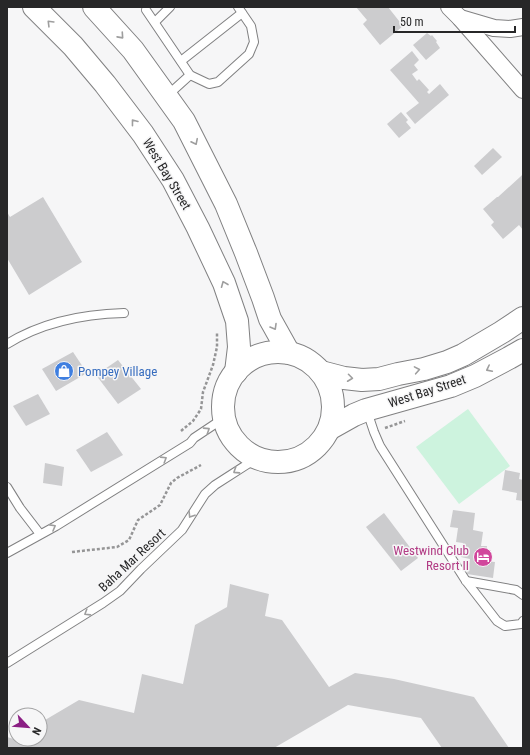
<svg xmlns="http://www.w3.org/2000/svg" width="530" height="755" viewBox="0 0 530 755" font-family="'Roboto Condensed',sans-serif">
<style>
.pitch{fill:#cdf3de}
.building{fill:#ccccce}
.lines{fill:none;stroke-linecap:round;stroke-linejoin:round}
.service-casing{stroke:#818182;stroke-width:10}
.minor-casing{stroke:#818182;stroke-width:18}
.secondary-casing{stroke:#818182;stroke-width:24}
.path{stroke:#959596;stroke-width:2.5;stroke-dasharray:3 2;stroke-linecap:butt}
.service{stroke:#fff;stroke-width:8}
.minor{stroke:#fff;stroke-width:16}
.secondary{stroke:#fff;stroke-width:22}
.oneway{stroke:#9e9e9e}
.labels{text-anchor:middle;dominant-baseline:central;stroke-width:3;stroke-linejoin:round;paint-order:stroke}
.street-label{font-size:13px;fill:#272728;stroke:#f6f6f7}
.shop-label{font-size:13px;fill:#366cbe;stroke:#f6f6f7;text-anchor:start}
.hotel-label{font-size:13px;fill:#b23c85;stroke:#f6f6f7;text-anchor:end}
</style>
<rect width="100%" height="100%" fill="#f6f6f7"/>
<polygon class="pitch" points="468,409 510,466 459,504 416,447"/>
<g class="building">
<polygon points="356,7 388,7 403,26 380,45 363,24 367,20"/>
<polygon points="427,33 431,36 432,35 437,41 436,42 440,48 426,60 413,45"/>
<polygon points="412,51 419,60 414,65 418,70 412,74 417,81 419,79 429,90 427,92 429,94 440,84 449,95 415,124 406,113 419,103 390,70"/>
<polygon points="401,112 408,120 406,122 411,128 399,138 387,124"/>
<polygon points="493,148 502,157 482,175 474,166"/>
<polygon points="523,174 523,230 519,225 503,239 491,225 494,222 483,209 497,197 498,197 520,177"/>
<polygon points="43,197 82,262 29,295 7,258 7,212 10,217"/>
<polygon points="73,352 87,373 56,391 42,369"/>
<polygon points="118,360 141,389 118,404 96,375"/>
<polygon points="38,394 50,414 26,426 13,406"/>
<polygon points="107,432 123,455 91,472 76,450"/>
<polygon points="45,463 64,467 62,486 43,483"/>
<polygon points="505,470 520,473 519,479 523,480 523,501 516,500 517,493 502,490"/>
<polygon points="453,510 475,513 473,530 483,532 481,546 487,546 485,561 495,562 493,578 467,574 470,559 461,557 463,543 456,542 458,528 450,527"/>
<polygon points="384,513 418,558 401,571 366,527"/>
<polygon points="230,584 269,594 265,616 282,620 329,687 355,673 394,679 474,697 509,748 442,748 421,718 348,705 274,748 7,748 7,737 24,742 25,739 40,739 40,723 79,700 134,713 142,674 183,684 195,625 227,607"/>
</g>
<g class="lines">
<g class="service-casing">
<g id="service">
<polyline points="146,10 190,75 209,84 218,82 249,54 254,42 251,26 238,7"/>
<polyline points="155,22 170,7"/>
<polyline points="181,61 242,13"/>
<polyline points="169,96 169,94 190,75"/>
<path d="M 7,344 C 41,323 84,314 124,313"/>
<polyline points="367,411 374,432 380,446 466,581 497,621 505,626 521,624 523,621"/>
<polyline points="7,487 20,508 40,534"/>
<polyline points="7,553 56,526 190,443 194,438 224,418"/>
<polyline points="466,581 516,590 523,595"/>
<polyline points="7,663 103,603 120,591 141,569 182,530 205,494 215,485 257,458"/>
</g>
</g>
<g class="minor-casing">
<g id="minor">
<polyline points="449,7 460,18 523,90"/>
<polyline points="460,18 494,28 510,29 523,27"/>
</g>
</g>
<g class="secondary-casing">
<g id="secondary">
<polyline points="34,7 73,46 105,84 143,134 173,180 198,228 224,283 237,321 239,347 236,372"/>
<polyline points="94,7 133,50 184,121 226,204 246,253 263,298 270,319 289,353"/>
<circle cx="278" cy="407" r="55"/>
<polyline points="321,372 344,378 362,380 379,379 398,374 424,369 447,362 463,355 502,332 523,318"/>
<polyline points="329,429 354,415 366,410 451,386 475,376 509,358 523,350"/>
</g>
</g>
<g class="path">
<polyline points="385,428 405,421"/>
<polyline points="181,431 193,421 201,409 203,392 213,365 217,347 217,333"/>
<polyline points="72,552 117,547 129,540 138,520 160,505 171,483 177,478 201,465"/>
</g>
<use href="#service" class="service"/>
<use href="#minor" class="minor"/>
<use href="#secondary" class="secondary"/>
</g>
<defs><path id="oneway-chevron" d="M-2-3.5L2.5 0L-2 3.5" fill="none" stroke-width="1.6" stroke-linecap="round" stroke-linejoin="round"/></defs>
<g class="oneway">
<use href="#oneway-chevron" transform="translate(50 23) rotate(-135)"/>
<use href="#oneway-chevron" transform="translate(121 36) rotate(48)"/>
<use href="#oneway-chevron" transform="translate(134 122) rotate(-128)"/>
<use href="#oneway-chevron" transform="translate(195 142) rotate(64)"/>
<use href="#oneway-chevron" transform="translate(224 284) rotate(-112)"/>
<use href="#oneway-chevron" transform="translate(274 327) rotate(60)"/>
<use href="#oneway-chevron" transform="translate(489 369) rotate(153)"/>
<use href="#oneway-chevron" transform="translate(417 370) rotate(-10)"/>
<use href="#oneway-chevron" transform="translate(350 378) rotate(7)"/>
<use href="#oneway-chevron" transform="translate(207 430) rotate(-33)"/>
<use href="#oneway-chevron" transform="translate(164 459) rotate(-32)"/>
<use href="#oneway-chevron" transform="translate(236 471) rotate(147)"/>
<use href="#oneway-chevron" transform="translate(191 515) rotate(122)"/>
<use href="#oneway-chevron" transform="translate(53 527) rotate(-29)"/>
<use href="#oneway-chevron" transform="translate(87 613) rotate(148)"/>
</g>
<defs>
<g id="shop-disc" transform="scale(1)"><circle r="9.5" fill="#3f7fe0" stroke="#f6f6f7"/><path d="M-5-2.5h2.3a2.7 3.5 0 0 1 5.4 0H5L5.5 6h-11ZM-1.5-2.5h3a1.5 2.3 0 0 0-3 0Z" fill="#fff"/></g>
<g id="hotel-disc" transform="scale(1)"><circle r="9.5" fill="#d1479c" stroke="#f6f6f7"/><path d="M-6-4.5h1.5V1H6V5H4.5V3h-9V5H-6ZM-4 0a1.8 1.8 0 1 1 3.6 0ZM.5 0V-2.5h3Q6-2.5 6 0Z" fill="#fff"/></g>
</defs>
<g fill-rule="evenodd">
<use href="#shop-disc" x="64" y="371"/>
<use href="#hotel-disc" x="483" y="557"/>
</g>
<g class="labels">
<g class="street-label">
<text transform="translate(167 174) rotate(59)">West Bay Street</text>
<text transform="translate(427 391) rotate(-18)">West Bay Street</text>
<text transform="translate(132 560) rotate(-43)">Baha Mar Resort</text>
</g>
<g class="shop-label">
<text x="78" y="371">Pompey Village</text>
</g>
<g class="hotel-label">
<text x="469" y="550">Westwind Club<tspan x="469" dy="15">Resort II</tspan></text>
</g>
</g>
<rect width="530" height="755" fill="none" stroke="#272728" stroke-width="16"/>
<g transform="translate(28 727) rotate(116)"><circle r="19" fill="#f6f6f7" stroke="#a3a3a4"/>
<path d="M0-3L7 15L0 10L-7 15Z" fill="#8b1f84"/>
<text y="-6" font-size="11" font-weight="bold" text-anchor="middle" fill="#272728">N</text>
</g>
<path d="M394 26v6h121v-6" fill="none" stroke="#272728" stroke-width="2"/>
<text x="400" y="26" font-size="12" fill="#272728" stroke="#f6f6f7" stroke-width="3" paint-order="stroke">50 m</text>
</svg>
